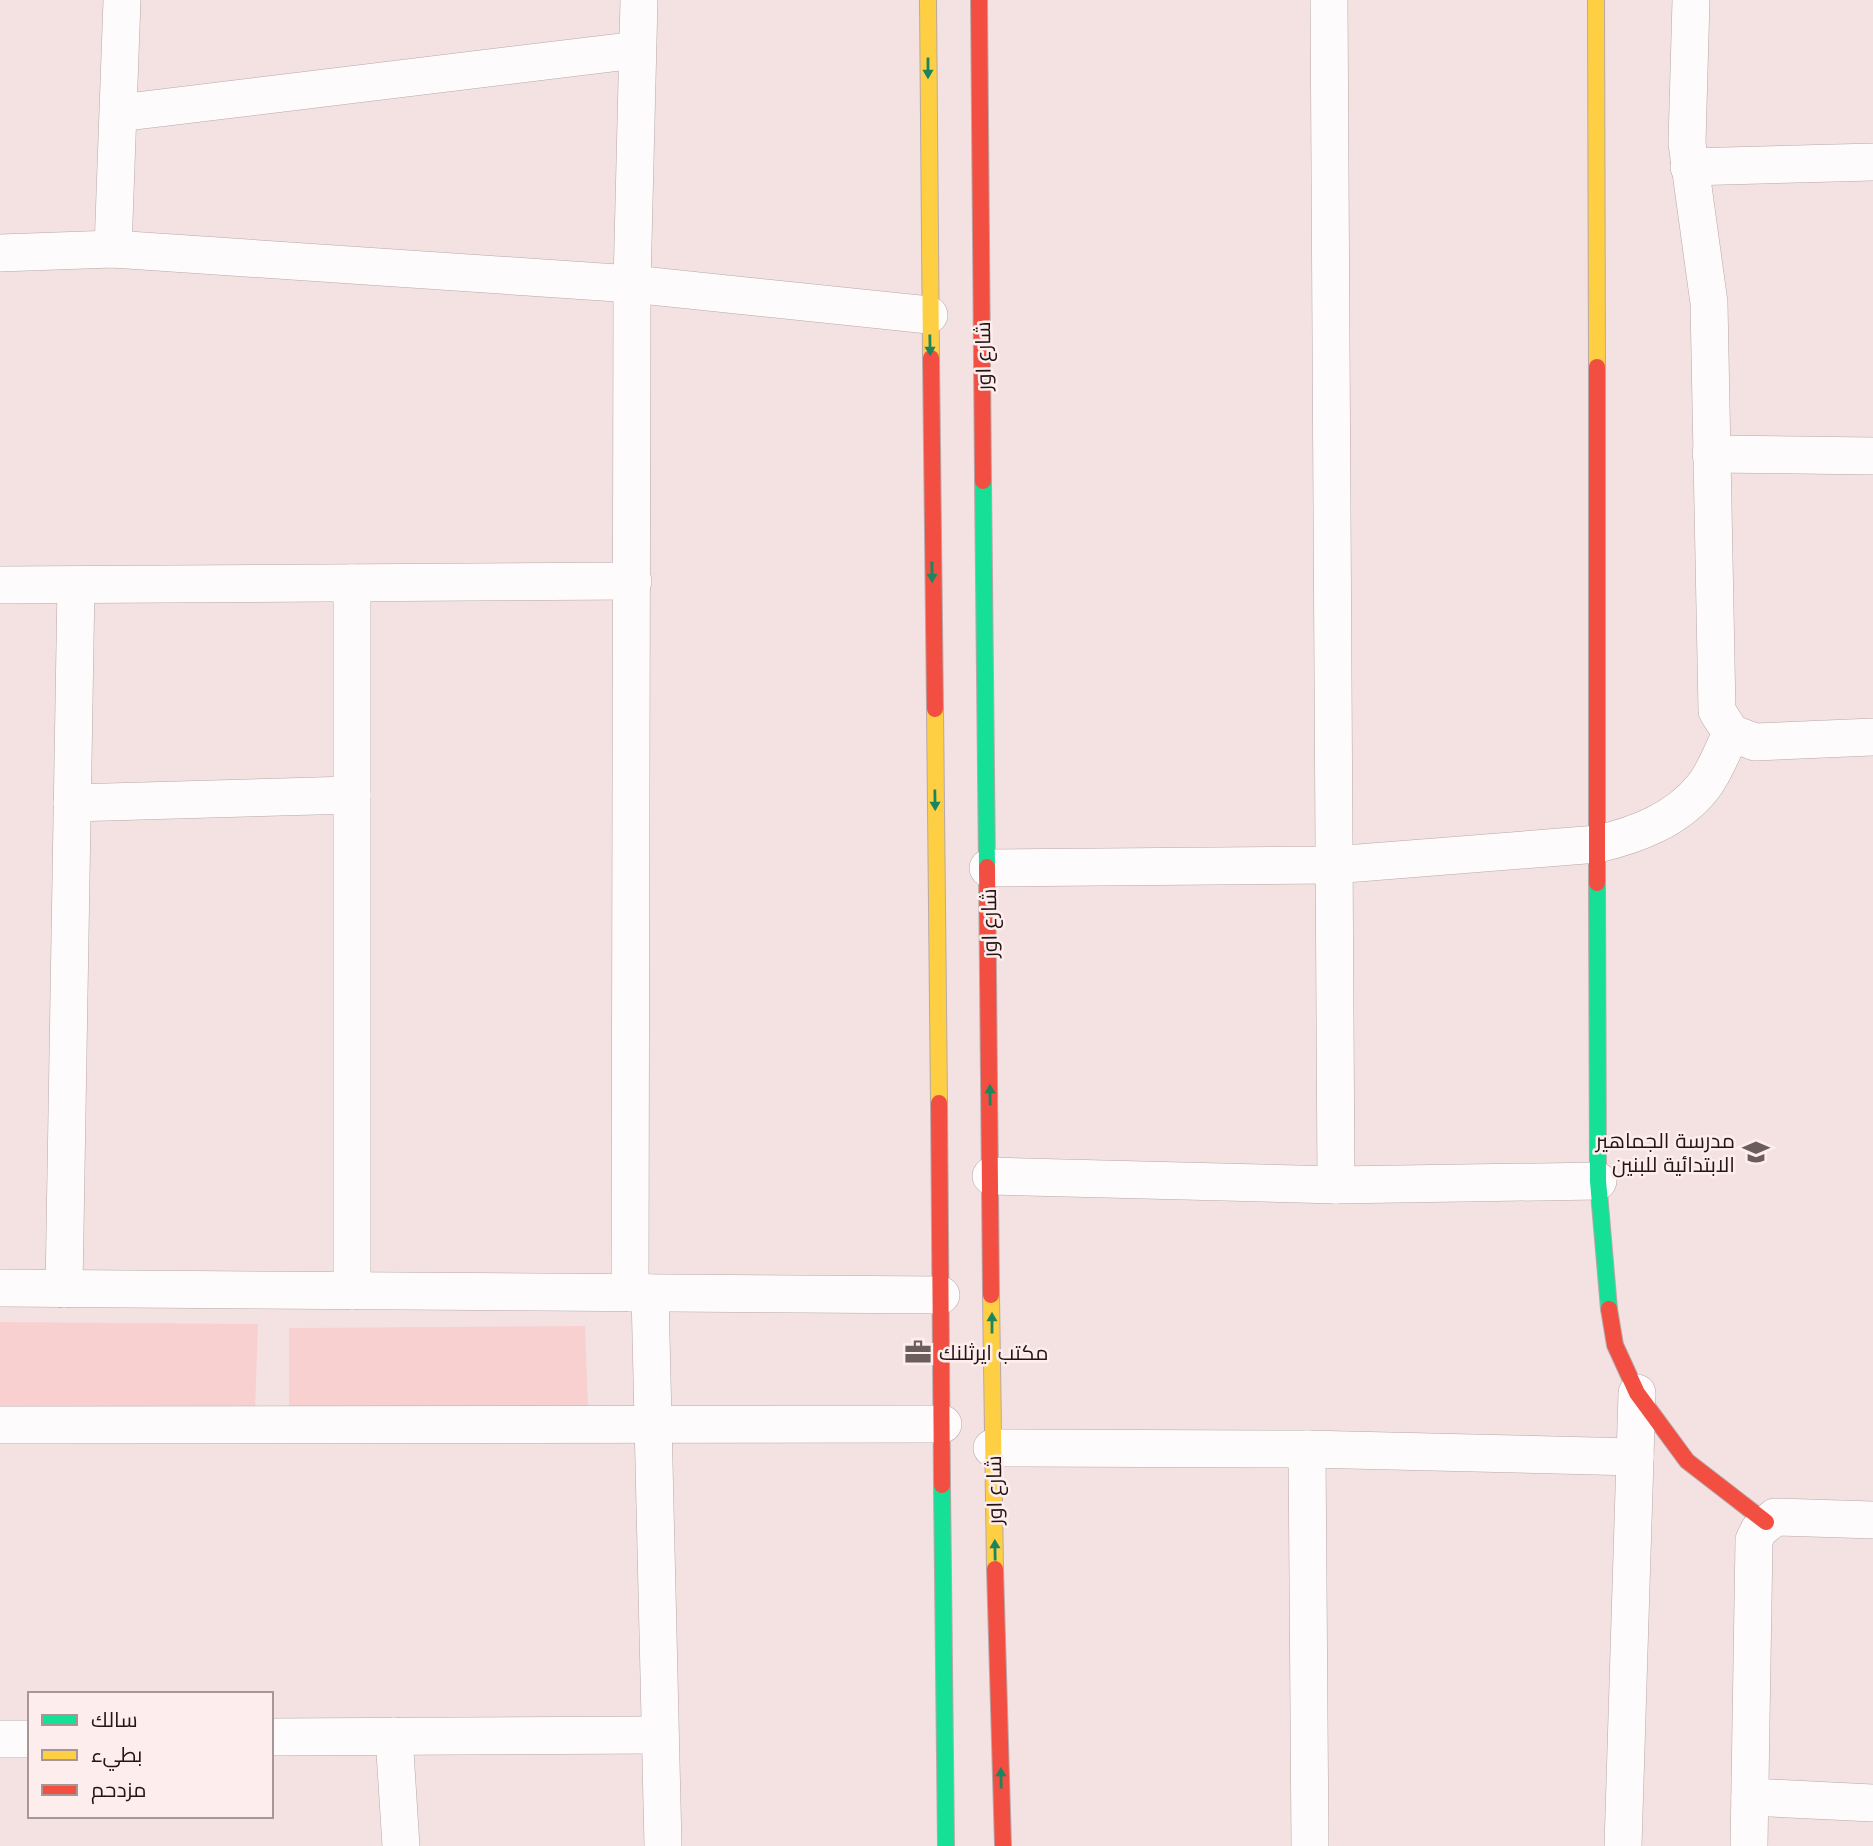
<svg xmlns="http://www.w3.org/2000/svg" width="1873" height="1846" viewBox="0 0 1873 1846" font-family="Inter,Cairo,sans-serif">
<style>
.green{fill:#f8d0d0}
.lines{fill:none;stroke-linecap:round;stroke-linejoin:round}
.street-casing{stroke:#b8a8a8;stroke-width:38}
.fast-casing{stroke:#b8a8a8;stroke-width:18}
.slow-casing{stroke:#b8a8a8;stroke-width:18}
.jam-casing{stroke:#b8a8a8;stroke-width:18}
.street{stroke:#fdfbfb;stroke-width:37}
.fast{stroke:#16e098;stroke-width:16}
.slow{stroke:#ffcf43;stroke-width:16}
.jam{stroke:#f24e42;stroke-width:16}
.oneway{fill:#1c855d}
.labels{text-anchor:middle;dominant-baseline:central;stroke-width:5;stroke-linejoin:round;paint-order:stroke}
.street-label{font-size:21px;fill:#231515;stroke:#fdedec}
.poi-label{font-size:21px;fill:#231515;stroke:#fdedec;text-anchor:end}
</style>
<rect width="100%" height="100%" fill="#f4e2e2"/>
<g class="green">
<polygon points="0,1322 258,1324 255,1411 0,1412"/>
<polygon points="585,1326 588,1406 289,1413 289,1328"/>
</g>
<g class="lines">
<g class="street-casing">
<g id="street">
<polyline points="1329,0 1336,1185"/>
<polyline points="1691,0 1687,143 1709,303 1717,711 1731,733 1755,742 1873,737"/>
<polyline points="119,113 637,50"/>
<polyline points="1689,167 1873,162"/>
<polyline points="113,249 122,0"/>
<polyline points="0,253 113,249 632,284 929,315"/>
<polyline points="1711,454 1873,456"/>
<polyline points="0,585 633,581"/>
<polyline points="72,803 352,795"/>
<path d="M 988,868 L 1333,865 L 1598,844 C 1636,835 1677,820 1703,787 C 1715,772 1723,750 1731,733"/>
<polyline points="991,1176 1336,1185 1598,1181"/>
<polyline points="0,1288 941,1295"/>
<polyline points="64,1289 76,585"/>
<polyline points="352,1291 352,583"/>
<polyline points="630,1293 632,284 639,0"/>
<polyline points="650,1293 663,1846"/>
<polyline points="0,1425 943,1424"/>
<polyline points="992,1448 1307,1449 1635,1457"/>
<polyline points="1307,1449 1310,1846"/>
<polyline points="394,1736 401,1846"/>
<polyline points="271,1737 660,1735"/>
<polyline points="0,1739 30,1739"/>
<polyline points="1750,1797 1873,1803"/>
<polyline points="1623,1846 1637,1393"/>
<polyline points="1749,1846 1754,1540 1759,1530 1775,1517 1873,1520"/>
</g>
</g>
<g class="fast-casing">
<g id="fast">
<polyline points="983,481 987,867"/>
<polyline points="1597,883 1598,1181 1609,1309"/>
<polyline points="942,1485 946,1846"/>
</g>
</g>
<g class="slow-casing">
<g id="slow">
<polyline points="928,0 931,358"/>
<polyline points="1596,0 1597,367"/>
<polyline points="935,709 939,1103"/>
<polyline points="991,1295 995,1569"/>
</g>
</g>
<g class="jam-casing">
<g id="jam">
<polyline points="979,0 983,481"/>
<polyline points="931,358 935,709"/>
<polyline points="1597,367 1597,883"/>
<polyline points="987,867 991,1295"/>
<polyline points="939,1103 942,1485"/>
<polyline points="1609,1309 1615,1345 1637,1393 1687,1461 1766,1522"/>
<polyline points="995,1569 1003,1846"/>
</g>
</g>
<use href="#street" class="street"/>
<use href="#fast" class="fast"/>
<use href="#slow" class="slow"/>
<use href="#jam" class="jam"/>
</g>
<defs><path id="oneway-solid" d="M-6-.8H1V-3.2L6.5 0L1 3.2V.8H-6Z" transform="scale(1.75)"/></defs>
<g class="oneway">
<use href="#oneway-solid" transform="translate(928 68) rotate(90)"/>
<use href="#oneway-solid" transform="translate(930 345) rotate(89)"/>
<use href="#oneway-solid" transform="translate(932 572) rotate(89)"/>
<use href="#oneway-solid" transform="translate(935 800) rotate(89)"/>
<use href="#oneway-solid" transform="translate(990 1095) rotate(-91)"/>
<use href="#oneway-solid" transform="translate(992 1323) rotate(-90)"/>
<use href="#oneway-solid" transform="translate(995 1550) rotate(-91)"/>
<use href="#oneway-solid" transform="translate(1001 1778) rotate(-91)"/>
</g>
<defs>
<g id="school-bare" transform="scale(2.1)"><path d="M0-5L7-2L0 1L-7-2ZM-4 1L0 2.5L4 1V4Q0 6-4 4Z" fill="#6c5d5d" stroke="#fdedec" stroke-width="2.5" paint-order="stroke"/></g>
<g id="office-bare" transform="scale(2.1)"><path d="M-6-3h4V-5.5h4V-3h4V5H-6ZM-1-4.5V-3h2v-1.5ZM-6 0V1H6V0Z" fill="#6c5d5d" stroke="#fdedec" stroke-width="2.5" paint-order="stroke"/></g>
</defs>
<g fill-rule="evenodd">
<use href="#school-bare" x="1756" y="1152"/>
<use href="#office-bare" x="918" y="1352"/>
</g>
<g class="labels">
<g class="street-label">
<text transform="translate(983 356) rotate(-91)">شارع اور</text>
<text transform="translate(989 923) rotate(-91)">شارع اور</text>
<text transform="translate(994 1490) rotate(-91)">شارع اور</text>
</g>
<g class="poi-label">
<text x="1735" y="1140">مدرسة الجماهير<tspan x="1735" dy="24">الابتدائية للبنين</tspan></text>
<text x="939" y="1352" text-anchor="start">مكتب ايرثلنك</text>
</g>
</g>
<rect x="28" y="1692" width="245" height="126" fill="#fdedec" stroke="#a69796" stroke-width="2"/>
<rect x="42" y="1715" width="35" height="10" fill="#16e098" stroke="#a69796" stroke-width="2"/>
<text x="91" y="1727" font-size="21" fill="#231515">سالك</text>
<rect x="42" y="1750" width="35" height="10" fill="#ffcf43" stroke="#a69796" stroke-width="2"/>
<text x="91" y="1762" font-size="21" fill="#231515">بطيء</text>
<rect x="42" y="1785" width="35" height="10" fill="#f24e42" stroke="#a69796" stroke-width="2"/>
<text x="91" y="1797" font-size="21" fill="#231515">مزدحم</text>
</svg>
